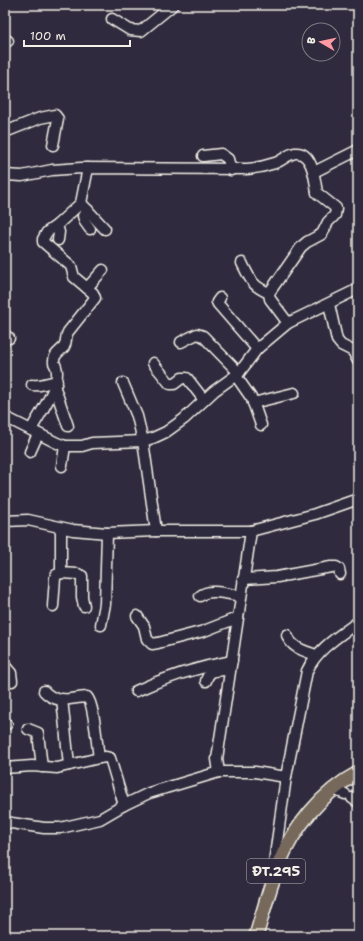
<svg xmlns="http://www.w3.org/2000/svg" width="363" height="941" viewBox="0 0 363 941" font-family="'Shantell Sans',sans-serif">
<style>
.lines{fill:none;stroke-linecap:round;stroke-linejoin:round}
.minor-casing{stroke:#f4f1e8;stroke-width:13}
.major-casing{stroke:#f4f1e8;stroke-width:16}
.minor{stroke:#2f2a3d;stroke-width:10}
.major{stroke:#76695c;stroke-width:13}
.labels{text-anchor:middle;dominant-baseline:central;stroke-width:3.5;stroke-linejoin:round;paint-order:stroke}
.shield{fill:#2f2a3d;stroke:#b9b5b5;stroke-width:1}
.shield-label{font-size:14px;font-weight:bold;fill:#f4f1e8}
</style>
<rect width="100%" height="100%" fill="#2f2a3d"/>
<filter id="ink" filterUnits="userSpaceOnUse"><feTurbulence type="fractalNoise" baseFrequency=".025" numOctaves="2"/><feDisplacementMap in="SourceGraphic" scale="8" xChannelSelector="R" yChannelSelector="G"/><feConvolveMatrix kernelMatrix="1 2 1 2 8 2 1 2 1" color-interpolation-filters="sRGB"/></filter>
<g filter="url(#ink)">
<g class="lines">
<g class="minor-casing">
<g id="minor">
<polyline points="112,19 130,30 141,31 173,5"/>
<polyline points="5,39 8,41"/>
<polyline points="5,132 40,118 55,115 58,119 53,145"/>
<polyline points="203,156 221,154 228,159 231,170"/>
<polyline points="314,172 358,150"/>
<path d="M 5,175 L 22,176 L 52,170 L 81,168 L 247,169 C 257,168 266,166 275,163 C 282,161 288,154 295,153 C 313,151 315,181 317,193 L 336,208 L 335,215 L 328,222 L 322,234 L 307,242 L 301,247 L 269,293 L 270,299 L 288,323 L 257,349 L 239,373 L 214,391 L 184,419 L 166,432 L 153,438 L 143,441 L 92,443 L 82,446 L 65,446 L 57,443 L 5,417"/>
<polyline points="81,203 105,229"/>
<polyline points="88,210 83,216 85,222 90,229"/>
<polyline points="57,225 59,232 58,240"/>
<path d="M 242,263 C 250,279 252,286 269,293"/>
<polyline points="87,288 103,270"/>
<polyline points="220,298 217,302 218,304 257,349"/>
<polyline points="329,304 337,340 341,345 353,351 358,361"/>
<polyline points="288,323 358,289"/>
<polyline points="5,335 9,338"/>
<polyline points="181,342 197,334 203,336 239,373"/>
<polyline points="153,363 170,384 174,384 182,378 187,378 204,400"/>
<polyline points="236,376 252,399 261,425"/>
<polyline points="123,383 137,416 143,441 156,531"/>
<path d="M 32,385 C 42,387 47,381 57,382"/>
<polyline points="55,388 68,426"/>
<polyline points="253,403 294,393"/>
<path d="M 31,430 C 39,414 66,379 54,363 C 53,355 59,352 64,347 C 67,342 65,337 68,332 L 95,298 L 93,293 L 74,277 L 71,266 L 43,242 L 43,239 L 47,232 L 57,225 L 81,203 L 88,168"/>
<polyline points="30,452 38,434"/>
<polyline points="62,466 65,446"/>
<polyline points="5,521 28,520 73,530 107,533 156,531 251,531 315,514 358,499"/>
<polyline points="61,528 61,573 78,574 82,576 82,597 84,606"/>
<polyline points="243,579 277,577 331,567 336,567 339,569 340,574"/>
<path d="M 200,596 C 209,588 228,594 240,596"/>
<polyline points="53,606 55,578 56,575 61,573"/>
<polyline points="137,616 144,626 147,639 152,644 158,643 204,631 237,618"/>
<polyline points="101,625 105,604 107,533"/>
<path d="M 287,635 C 291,648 305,651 316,655"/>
<polyline points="5,666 11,673 12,681"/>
<path d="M 206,681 C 209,670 214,671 225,670"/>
<path d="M 44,691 C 57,705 69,698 87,697 C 94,703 97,746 99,758"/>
<path d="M 136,691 C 166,677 199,667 232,661"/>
<polyline points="62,699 69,765"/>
<polyline points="5,725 7,724"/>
<polyline points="28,729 38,733 42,767"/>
<polyline points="5,768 32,766 57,768 99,758 106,757 110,758 124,805"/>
<polyline points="219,772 217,759 251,531"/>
<polyline points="333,789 345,794"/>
<polyline points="352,798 358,802"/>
<polyline points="5,822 44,828 60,828 100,819 124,805 149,793 219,772 255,772 286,777"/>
<path d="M 273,870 L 286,777 L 307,671 C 317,649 339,636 358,622"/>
</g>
</g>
<g class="major-casing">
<path id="major" d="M 256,936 C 263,913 269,889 278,866 C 293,828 322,792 358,773"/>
</g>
<use href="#minor" class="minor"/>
<use href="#major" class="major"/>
</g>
</g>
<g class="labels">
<rect class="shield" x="247" y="859" width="58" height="24" rx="3"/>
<g class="shield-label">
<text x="276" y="871">ĐT.295</text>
</g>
</g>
<rect width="363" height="941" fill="none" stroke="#2f2a3d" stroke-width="20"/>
<rect x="10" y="10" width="343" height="921" fill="none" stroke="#f4f1e8" stroke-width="1.5" filter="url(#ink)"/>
<g transform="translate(321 42) rotate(279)"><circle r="19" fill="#2f2a3d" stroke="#7e7a81"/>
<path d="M0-3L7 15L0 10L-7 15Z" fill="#ff9aa2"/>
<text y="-6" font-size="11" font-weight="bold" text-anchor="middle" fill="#f4f1e8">B</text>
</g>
<path d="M24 40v6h106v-6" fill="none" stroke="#f4f1e8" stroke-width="2"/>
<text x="30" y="40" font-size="12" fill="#f4f1e8" stroke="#2f2a3d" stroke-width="3" paint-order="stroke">100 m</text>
</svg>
